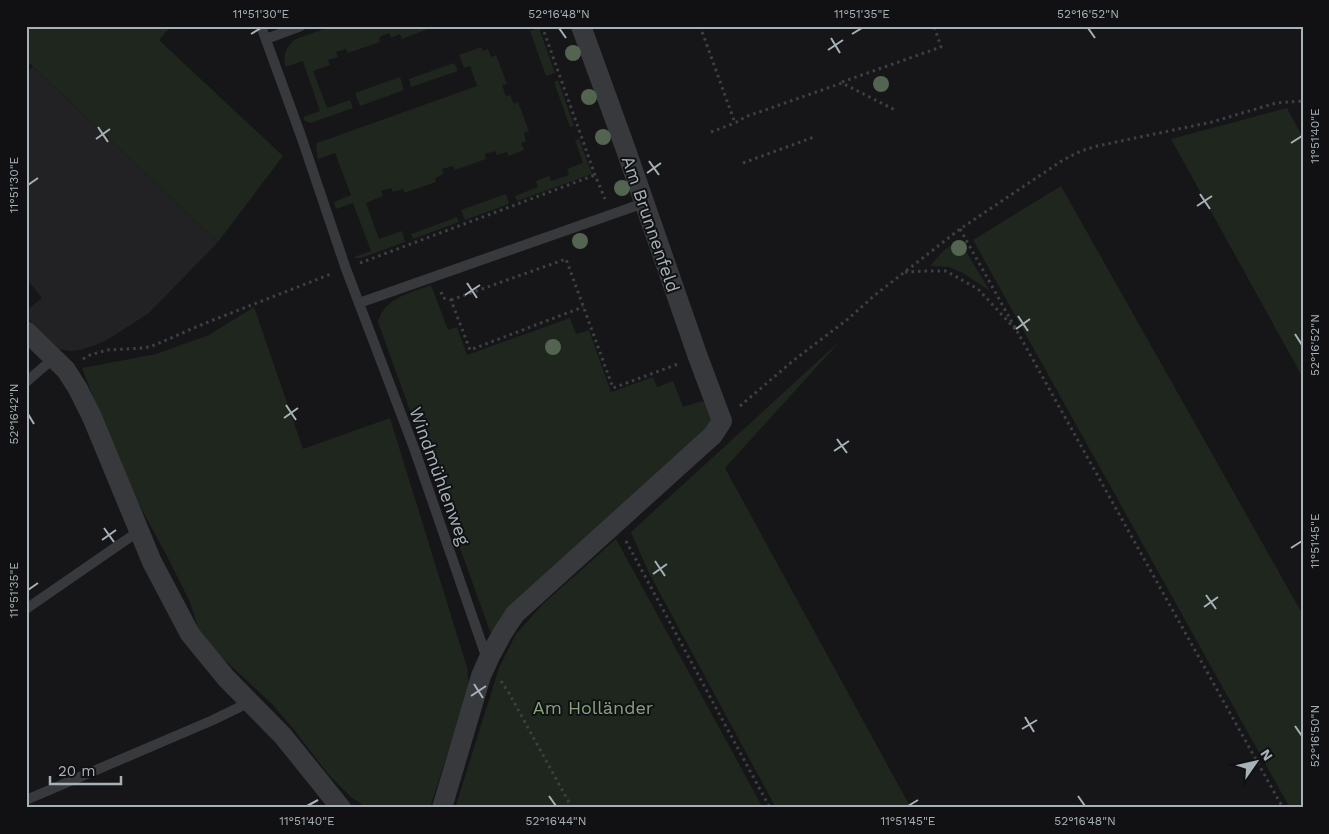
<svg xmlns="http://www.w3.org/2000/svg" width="1329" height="834" viewBox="0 0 1329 834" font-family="'Work Sans',sans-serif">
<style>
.built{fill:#222225}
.green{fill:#1e261e}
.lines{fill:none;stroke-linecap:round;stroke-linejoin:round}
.path{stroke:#3d4044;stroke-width:3;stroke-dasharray:2.5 4;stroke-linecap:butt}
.service{stroke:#37393d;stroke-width:10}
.minor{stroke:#37393d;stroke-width:20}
.tree{fill:#536450}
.ticks{fill:none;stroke:#a7b1b8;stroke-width:2}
.labels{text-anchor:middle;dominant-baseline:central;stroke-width:4;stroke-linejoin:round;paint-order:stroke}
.street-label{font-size:18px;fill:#a7b1b8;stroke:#111113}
.park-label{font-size:18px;fill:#85a47e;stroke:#111113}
.neatline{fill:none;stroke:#a7b1b8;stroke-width:2}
.ticks-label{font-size:12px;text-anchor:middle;fill:#a7b1b8}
</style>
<rect width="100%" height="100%" fill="#161618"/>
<polygon class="built" points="33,67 218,242 149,313 110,338 96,345 80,350 69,351 59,349 40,332 26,316 26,311 42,298 26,278 26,73"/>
<g class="green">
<polygon points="26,26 170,27 159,40 283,156 218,242 26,60"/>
<path d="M 332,26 L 433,26 L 433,27 L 402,39 L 400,34 L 391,38 L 389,33 L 379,37 L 380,42 L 348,53 L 346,49 L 336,52 L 338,57 L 328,60 L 330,65 L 313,71 L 327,108 L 350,100 L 353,108 L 311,123 L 305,121 L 303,117 L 320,111 L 303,61 L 286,67 C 282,56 286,46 296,39 Z"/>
<polygon points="539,28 555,73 546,76 530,31"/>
<polygon points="481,47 483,51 488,49 491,57 496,55 507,84 502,85 506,96 510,95 514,104 518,102 529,131 524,133 526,141 521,143 524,150 508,156 507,152 497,155 495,151 485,154 486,159 455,170 453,166 442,169 444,174 435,178 436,182 404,193 403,189 393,192 391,188 381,191 383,196 366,203 379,239 402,231 405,242 361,258 355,258 354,257 371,251 353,203 336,209 334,202 351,195 335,153 318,159 316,147 317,143 477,86 470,66 464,68 459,55"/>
<polygon points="454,63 458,71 411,87 409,79"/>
<polygon points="400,77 404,90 360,106 355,93"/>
<polygon points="558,80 574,126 570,127 554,82"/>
<polygon points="1287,108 1303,138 1303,378 1171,139"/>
<polygon points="579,139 592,174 517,201 515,196 538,187 536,181 549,176 551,181 569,175 567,169 583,163 575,140"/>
<polygon points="1061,186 1303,615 1303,808 1290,808 973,240"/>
<polygon points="506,194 509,204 465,220 461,210"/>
<polygon points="457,217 459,222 413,239 411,234"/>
<polygon points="959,240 990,291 963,273 949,267 930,266 944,250"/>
<path d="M 431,285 L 448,330 L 457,327 L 467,355 L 570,318 L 576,334 L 589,330 L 611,392 L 653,377 L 657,387 L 673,381 L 683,407 L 702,401 L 706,403 L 712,419 L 709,427 L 491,634 L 378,322 C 385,297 409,294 431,285 Z"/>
<polygon points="254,307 303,449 390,418 467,667 469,685 430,808 367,808 351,797 328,774 295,731 273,705 217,653 199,631 190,602 168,558 125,479 82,368 156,354 209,335"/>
<polygon points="841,340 725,468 911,808 776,808 649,573 631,532"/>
<polygon points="616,539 763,808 455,808 499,668 516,634 543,604"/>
</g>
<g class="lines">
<g class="path">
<polyline points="542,26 595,175 605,199"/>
<polyline points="700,26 735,123 745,117 842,83 897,111"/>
<polyline points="842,82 941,47 934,26"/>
<polyline points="711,132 735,123"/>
<polyline points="743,163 814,137"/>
<polyline points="960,229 1283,808"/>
<polyline points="360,263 595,175"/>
<polyline points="905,272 926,271 946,271 978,289 1016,330"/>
<polyline points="441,292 443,298 451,300 470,350 583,307"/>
<polyline points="451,300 566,259 613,388 678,364"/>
<polyline points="83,359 90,355 107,350 144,348 155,345 203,324 331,274"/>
<polyline points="740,406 794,360 848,319 875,295 960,229 1063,160 1081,151 1097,146 1212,122 1276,103 1303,101"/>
<polyline points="626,541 770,808"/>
<polyline points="501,681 509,693 572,808"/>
</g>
<g class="service">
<polyline points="261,26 301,136 346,269 414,448 487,659"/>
<polyline points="266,39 301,26"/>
<polyline points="359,303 644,203"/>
<polyline points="26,382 54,358"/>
<polyline points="26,609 139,531"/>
<polyline points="26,800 213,720 250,702"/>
</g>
<g class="minor">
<polyline points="26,331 66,370 78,389 92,417 152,562 190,634 226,678 283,736 341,808"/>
<path d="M 442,808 L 481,676 C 490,654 501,634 515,614 L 713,435 L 722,421 L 698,357 L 626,150 L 581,26"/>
</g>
</g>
<g class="tree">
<circle cx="573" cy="53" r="8"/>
<circle cx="881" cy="84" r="8"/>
<circle cx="589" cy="97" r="8"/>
<circle cx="603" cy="137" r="8"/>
<circle cx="622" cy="188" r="8"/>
<circle cx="580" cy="241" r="8"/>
<circle cx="959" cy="248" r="8"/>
<circle cx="553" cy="347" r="8"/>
</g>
<path class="ticks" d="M 559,28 L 566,38M 1088,28 L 1095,38M 251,34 L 261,28M 852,34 L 862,28M 831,38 L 840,53M 828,50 L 843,40M 98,127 L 108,142M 96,139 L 110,129M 1291,143 L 1302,136M 649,161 L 659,175M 647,173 L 661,163M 28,185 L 38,178M 1200,194 L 1210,209M 1197,206 L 1212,196M 467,283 L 477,298M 465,295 L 480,285M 1018,316 L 1028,331M 1016,329 L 1030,319M 1295,334 L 1302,345M 286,405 L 296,420M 28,414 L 34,424M 284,418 L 298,408M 837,439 L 847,453M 834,451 L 849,441M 104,528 L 114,542M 102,540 L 116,530M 1291,548 L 1302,541M 655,561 L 665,576M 653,574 L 667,564M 28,590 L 38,583M 1206,595 L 1216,609M 1204,607 L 1218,597M 474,684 L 483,698M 471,696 L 486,686M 1025,717 L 1034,732M 1295,726 L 1302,736M 1022,729 L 1037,720M 549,796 L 556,806M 1078,796 L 1085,806M 307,806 L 318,800M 908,806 L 918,800"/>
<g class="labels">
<g class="street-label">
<text transform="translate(651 224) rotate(71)">Am Brunnenfeld</text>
<text transform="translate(440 476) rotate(70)">Windmühlenweg</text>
</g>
<g class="park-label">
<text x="593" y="707">Am Holländer</text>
</g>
</g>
<rect width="1329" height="834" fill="none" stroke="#111113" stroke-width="55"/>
<g transform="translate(1256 762) rotate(56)" stroke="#111113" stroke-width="4" paint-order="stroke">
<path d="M0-4L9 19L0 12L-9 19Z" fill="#a7b1b8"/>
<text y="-8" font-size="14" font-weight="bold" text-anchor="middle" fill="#a7b1b8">N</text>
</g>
<path d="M50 776v8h71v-8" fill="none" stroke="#a7b1b8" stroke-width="2.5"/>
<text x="58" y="776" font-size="15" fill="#a7b1b8" stroke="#111113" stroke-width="4" paint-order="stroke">20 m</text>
<rect x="28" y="28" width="1274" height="778" class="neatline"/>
<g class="ticks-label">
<text x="261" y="18">11°51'30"E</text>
<text x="559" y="18">52°16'48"N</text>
<text x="862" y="18">11°51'35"E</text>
<text x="1088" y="18">52°16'52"N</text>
<text transform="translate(1315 136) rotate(-90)" y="4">11°51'40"E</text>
<text transform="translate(14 185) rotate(-90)" y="4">11°51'30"E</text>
<text transform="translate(1315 345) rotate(-90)" y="4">52°16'52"N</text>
<text transform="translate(14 414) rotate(-90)" y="4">52°16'42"N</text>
<text transform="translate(1315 541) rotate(-90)" y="4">11°51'45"E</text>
<text transform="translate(14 590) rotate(-90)" y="4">11°51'35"E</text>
<text transform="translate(1315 736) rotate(-90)" y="4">52°16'50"N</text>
<text x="307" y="825">11°51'40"E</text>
<text x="556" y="825">52°16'44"N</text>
<text x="908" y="825">11°51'45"E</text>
<text x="1085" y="825">52°16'48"N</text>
</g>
</svg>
